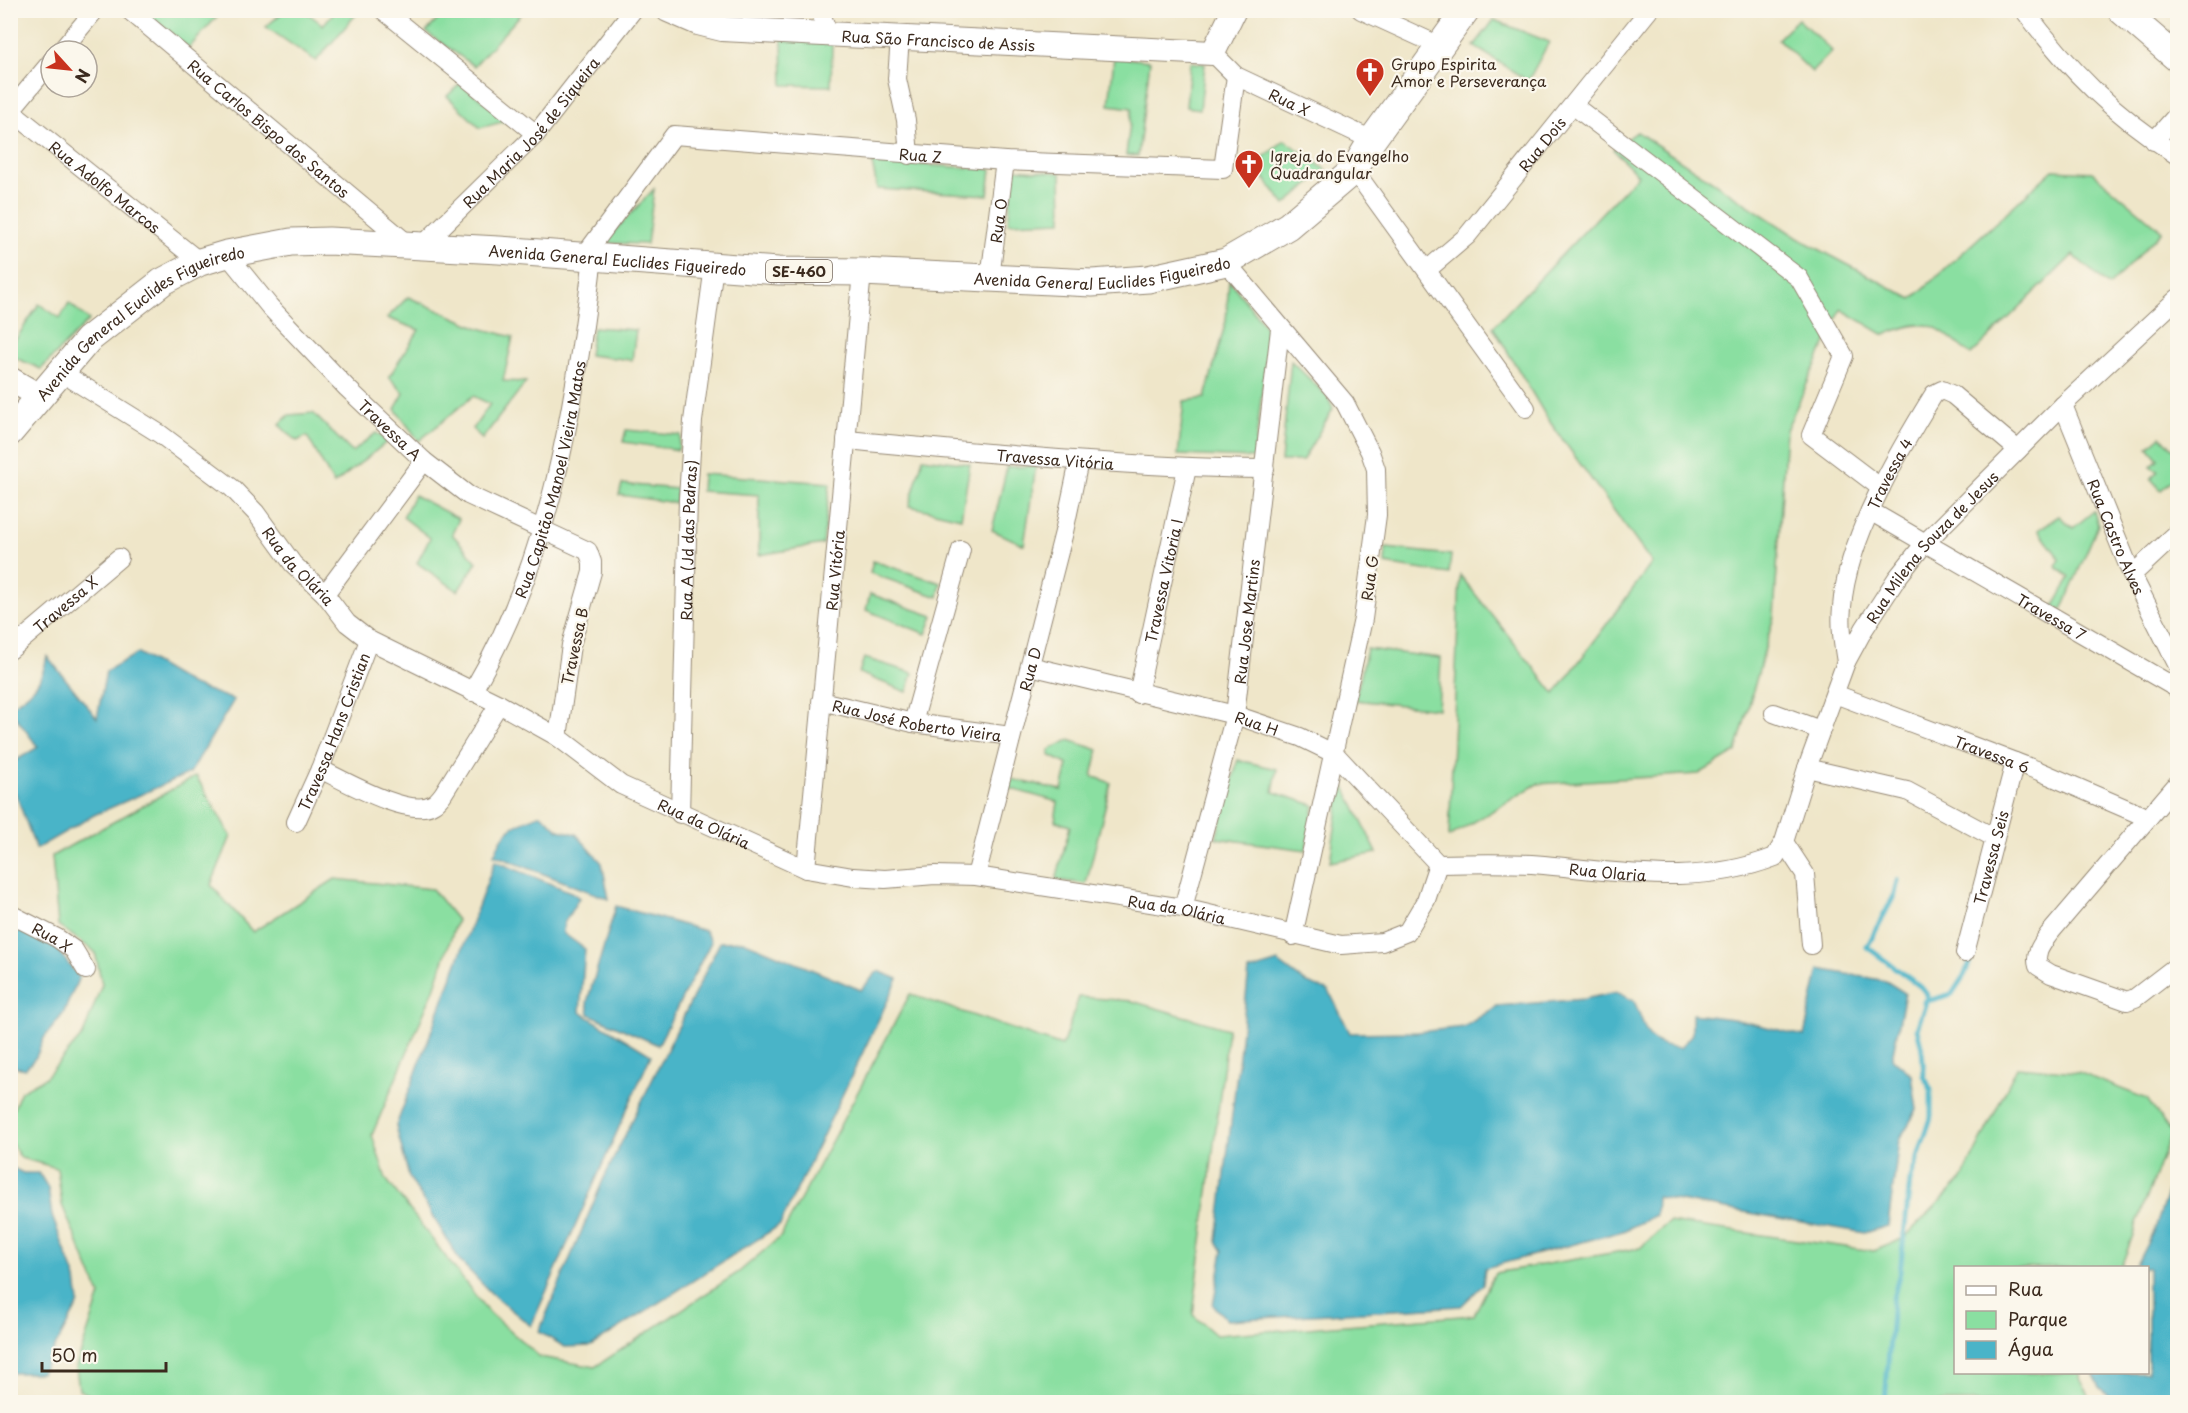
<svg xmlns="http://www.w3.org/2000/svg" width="2188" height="1413" viewBox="0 0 2188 1413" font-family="'Playpen Sans',sans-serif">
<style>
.green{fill:#8adfa1;stroke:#628460;stroke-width:1.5}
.water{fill:#4ab4c8;stroke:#426f73;stroke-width:1.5}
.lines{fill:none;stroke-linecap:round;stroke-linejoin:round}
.stream{stroke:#4ab4c8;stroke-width:5}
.street-casing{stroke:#958874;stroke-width:20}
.secondary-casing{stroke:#958874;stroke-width:26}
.primary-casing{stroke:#958874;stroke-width:29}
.street{stroke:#fff;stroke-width:18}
.secondary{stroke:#fff;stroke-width:24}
.primary{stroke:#fff;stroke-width:27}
.labels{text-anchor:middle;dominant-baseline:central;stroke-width:4.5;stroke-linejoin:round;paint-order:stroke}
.shield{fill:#fbf7ec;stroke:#75685c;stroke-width:1.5}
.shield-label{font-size:14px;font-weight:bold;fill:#3b2a1e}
.street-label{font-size:15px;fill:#3b2a1e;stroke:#fbf7ec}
.poi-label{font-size:15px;fill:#3b2a1e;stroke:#fbf7ec;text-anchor:start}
</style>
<rect width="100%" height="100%" fill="#fbf7ec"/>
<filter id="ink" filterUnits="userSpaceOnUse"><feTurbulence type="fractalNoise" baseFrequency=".0167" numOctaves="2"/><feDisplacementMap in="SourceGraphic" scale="12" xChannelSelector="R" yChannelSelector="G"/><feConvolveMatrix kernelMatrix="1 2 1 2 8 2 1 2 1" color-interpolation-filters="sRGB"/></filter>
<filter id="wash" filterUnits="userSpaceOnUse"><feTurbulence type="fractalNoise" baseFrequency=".008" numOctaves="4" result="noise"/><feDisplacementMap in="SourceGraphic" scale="24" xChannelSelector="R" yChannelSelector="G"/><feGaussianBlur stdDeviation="1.35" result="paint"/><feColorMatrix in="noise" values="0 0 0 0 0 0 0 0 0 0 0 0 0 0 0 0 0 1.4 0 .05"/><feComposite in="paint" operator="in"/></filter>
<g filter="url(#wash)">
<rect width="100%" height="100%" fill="#efe6c9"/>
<g class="green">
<polygon points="143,11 222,11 189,48"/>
<polygon points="284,11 305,11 323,25 335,11 359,11 316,61 266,27"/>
<polygon points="446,11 446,10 524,11 474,66 426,32"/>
<polygon points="1798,19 1832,51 1812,72 1778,39"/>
<polygon points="1494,20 1549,42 1528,81 1474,46"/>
<polygon points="782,38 832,43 831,86 783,85"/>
<polygon points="1114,57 1150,61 1138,156 1126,155 1132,108 1109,105"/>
<polygon points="1190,62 1205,64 1200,109 1186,107"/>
<polygon points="460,84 510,120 480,128 447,96"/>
<path d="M 1637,132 L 1798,238 L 1912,299 L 2053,170 L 2092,172 L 2162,231 L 2109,286 L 2073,255 L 1971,355 C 1934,325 1932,315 1884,335 L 1841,309 L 1786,430 L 1774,616 L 1736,752 L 1699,774 L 1537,784 L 1449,837 L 1460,575 L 1555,694 L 1652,563 L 1547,418 L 1493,327 L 1638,175 L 1613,149 Z"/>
<polygon points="1285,140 1326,170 1285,205 1254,165"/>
<polygon points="872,162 991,169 988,195 877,189"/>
<polygon points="1014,169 1061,173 1062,221 1008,223"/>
<polygon points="654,189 647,244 603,243"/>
<polygon points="1229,280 1269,331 1254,458 1178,455 1184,401 1205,398 1226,321"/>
<polygon points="408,297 479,328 513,337 503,381 526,382 482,439 473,429 490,404 473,396 419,441 395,409 404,393 389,377 419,330 387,318"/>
<polygon points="69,303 89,320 41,369 11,356 10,348 39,304 60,318"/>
<polygon points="593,327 636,330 632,360 589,355"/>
<polygon points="1291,361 1327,396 1333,409 1302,461 1281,461"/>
<polygon points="313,413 352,452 376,433 388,441 334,484 307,436 297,441 279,425 289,415"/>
<polygon points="626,430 681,435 678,450 623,442"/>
<polygon points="2161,436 2177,452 2178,484 2173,480 2161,490 2151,479 2158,471 2151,466 2158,459 2148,447"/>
<polygon points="923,458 970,464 961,518 909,506"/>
<polygon points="1036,466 1024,545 992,530 1007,467"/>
<polygon points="702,474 830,483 823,544 759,555 759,495 701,491"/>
<polygon points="622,484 677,489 675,503 619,495"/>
<polygon points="414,495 459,519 452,534 477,562 458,591 417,563 430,538 403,517"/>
<polygon points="2094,511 2098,525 2062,610 2053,608 2070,577 2056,567 2060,559 2038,530 2059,516 2073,528"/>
<polygon points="1386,548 1451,555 1449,574 1385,564"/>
<polygon points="873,561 941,583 938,597 870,573"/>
<polygon points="870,594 933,616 926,634 866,610"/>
<polygon points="1367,649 1441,658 1438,709 1355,700"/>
<polygon points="864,658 913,673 907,692 859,673"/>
<polygon points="1069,740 1098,750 1092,776 1111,783 1086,884 1056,880 1070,826 1055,821 1058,802 1008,788 1011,779 1062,790 1068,765 1049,755 1049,750"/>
<polygon points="1238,760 1277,769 1273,792 1314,805 1306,850 1216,838"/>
<polygon points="196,776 231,836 211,885 253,932 335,879 432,889 457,920 434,989 372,1135 386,1179 488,1312 540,1357 595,1367 739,1272 781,1236 910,994 1062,1046 1079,997 1132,1001 1228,1029 1193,1315 1216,1335 1474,1315 1495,1273 1640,1248 1669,1222 1874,1251 1903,1239 1962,1179 2017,1067 2078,1072 2147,1099 2171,1133 2121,1267 1956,1268 1956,1372 2081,1373 2080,1377 2092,1402 103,1402 79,1390 76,1367 100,1295 62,1205 57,1168 21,1158 11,1143 11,1115 21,1091 45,1078 83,1035 102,984 95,952 58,925 52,856"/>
<polygon points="1342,781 1377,853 1330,862"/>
</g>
<g class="water">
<path d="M 138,653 L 190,684 L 234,700 L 190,773 L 94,815 L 36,849 L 14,789 L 11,787 L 10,764 L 38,747 L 11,711 L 11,706 C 34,691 42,683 47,656 L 97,718 L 106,671 Z"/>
<path d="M 541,814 L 559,830 L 576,834 L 602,863 L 609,899 L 494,855 C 506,825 514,826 541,814 Z"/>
<polygon points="495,861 573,893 579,898 564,923 563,933 585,949 580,1012 651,1055 531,1326 491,1293 460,1261 409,1177 396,1126"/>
<polygon points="616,906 705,931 711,942 658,1045 589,1014 587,1002"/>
<polygon points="11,926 51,942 79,977 63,1014 44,1038 36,1057 25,1069 11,1066"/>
<polygon points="743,941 861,990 878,971 898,979 780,1225 591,1346 565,1347 539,1332 603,1180 720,942"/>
<path d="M 1278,962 L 1305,982 L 1329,991 L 1350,1033 L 1418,1032 L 1464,1027 L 1497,1006 L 1584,999 L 1617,992 L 1634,1001 C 1648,1031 1643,1044 1680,1048 L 1692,1034 L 1692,1014 L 1733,1019 L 1804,1036 L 1819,969 L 1886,981 L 1905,993 L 1892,1058 L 1912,1075 L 1917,1110 L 1899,1140 L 1888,1226 L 1865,1233 L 1657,1197 L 1656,1215 L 1623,1231 L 1485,1268 L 1483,1285 L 1461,1306 L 1227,1320 L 1213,1305 L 1223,1251 L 1217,1241 L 1249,971 Z"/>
<polygon points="2177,1164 2177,1402 2114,1401 2099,1387 2094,1377 2095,1373 2148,1372 2148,1268 2135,1267 2156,1226"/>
<polygon points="11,1167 23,1173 39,1173 48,1188 52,1216 76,1279 79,1303 41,1373 11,1373"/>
</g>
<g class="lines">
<g class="stream">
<polyline points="1924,1002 1952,994 1965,974 1972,955"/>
<polyline points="1885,1402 1893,1299 1900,1272 1910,1181 1931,1118 1931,1090 1924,1076 1922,1049 1917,1029 1928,996 1921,987 1867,947 1895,894 1898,880"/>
</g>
</g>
</g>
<g filter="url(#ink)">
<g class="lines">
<g class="street-casing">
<g id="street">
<path id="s1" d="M 129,10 L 409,245"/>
<polyline points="383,10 536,134"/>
<polyline points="711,10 722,29"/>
<polyline points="820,10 828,33"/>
<polyline points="1361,10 1440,46"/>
<path d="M 2024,10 C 2070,71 2113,114 2178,156"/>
<polyline points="900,37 897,79 906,120 909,155"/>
<polyline points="61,51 95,10"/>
<path id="s2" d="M 1213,53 L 1236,76 L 1372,140"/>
<polyline points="1574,106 1799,278 1844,356 1811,435 1881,488"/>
<path id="s3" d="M 10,110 L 200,262"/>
<polyline points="10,111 51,62"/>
<polyline points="2154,141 2178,114"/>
<polyline points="1354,170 1526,408"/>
<path id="s4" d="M 421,247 L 536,134 L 633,10"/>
<path id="s5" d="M 227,254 L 270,307 L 347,388 L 424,461 L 468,495 L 588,551 L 592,562 L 592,572 L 571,645 L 558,737"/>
<path id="s6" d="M 584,256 L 674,135 L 1005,161 L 1223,169 L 1236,76"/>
<polyline points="1226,262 1345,403 1370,452 1376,469 1377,515 1363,619 1293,936"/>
<path id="s7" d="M 1427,270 L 1467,236 L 1649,10"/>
<path id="s8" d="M 990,278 L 1005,161"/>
<path id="s9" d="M 59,371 L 160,434 L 232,488 L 256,513 L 293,564 L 325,594 L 347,623 L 369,640 L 499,704 L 558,737 L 621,785 L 806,869 L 853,877 L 885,879 L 935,875 L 976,876 L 1183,908 L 1341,945 L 1382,942 L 1407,932 L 1426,900 L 1438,864"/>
<path id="s10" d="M 2063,405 L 2132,575 L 2178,666"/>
<path id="s11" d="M 846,440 C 986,453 1125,467 1265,469"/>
<path id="s12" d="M 1870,511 L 2178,689"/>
<polyline points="2132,575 2178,532"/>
<polyline points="325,594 424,461"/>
<path id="s13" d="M 10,650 L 119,558"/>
<path id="s14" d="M 1846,662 C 1843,644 1840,626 1842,607 C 1847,539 1898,452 1934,394 L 1942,390 L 1953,395 L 2018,450"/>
<path id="s15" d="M 1030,666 L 1235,715 L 1300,737 L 1335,754 L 1438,864"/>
<path id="s16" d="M 472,692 C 550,561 575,407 593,257"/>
<path id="s17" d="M 1138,694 L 1187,468"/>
<path id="s18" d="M 1835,694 L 2039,771 L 2148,818"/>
<path id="s19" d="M 821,701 L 913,723 L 1011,736"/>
<polyline points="1774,713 1820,730"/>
<polyline points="913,723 961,550"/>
<polyline points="1807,768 1907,791 1995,838"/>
<path d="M 320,769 C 343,780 410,819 433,804 C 437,802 440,798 443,794 L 499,704"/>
<path d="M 2178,783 L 2049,934 C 2042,944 2034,953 2038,966 L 2051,974 L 2127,1001 L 2135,998 L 2178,965"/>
<path id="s20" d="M 680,814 L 688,498 L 693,421 L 714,266"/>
<path id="s21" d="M 296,822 L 320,769 L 369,640"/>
<polyline points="1784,842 1805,874 1811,945"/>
<path id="s22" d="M 1438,864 C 1474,863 1509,862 1544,865 C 1623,872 1698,887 1775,857 L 1784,842 L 1807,768 L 1846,662 L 1864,629 L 1897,578 L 1924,544 L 2063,405 L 2178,298"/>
<path id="s23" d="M 806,869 L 862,272"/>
<path id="s24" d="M 976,876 L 1064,532 L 1079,461"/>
<path id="s25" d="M 1183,908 L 1235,715 L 1280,329"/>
<path id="s26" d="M 10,914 L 57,938 L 74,950 L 86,970"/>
<path id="s27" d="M 1965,953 L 2015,762"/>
</g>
</g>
<g class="secondary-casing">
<g id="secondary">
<path id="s28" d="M 668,10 L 698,23 L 722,29 L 1213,53 L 1234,10"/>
<polyline points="10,379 39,396"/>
</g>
</g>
<g class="primary-casing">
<g id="primary">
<polyline points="2121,10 2178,59"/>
<path id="s29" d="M 10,432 L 88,340 L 162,282 L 200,262 L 227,254 L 291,242 L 329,241 L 499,250 L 778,271 L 862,272 L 1092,283 L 1148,279 L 1226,262 L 1288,226 L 1354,170 L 1372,140 L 1466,10"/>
</g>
</g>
<use href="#street" class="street"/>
<use href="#secondary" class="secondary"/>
<use href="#primary" class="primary"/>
</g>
</g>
<defs>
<g id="church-pin" transform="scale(1.5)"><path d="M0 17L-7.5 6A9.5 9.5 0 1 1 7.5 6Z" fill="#c8321e" stroke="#fbf7ec"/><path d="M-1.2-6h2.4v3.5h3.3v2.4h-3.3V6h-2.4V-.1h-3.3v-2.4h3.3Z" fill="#fff"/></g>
</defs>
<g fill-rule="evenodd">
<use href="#church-pin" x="1370" y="72"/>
<use href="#church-pin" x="1249" y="164"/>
</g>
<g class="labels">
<rect class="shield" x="766" y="260" width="66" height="22" rx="4.5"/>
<g class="shield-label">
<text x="799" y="271">SE-460</text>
</g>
<g class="street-label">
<text stroke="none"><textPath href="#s28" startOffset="274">Rua São Francisco de Assis</textPath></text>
<text stroke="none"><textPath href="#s2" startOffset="92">Rua X</textPath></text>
<text stroke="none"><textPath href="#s1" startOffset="183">Rua Carlos Bispo dos Santos</textPath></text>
<text stroke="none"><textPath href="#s4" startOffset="159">Rua Maria José de Siqueira</textPath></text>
<text stroke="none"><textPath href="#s7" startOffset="171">Rua Dois</textPath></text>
<text stroke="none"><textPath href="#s6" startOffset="398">Rua Z</textPath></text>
<text stroke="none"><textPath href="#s3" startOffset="122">Rua Adolfo Marcos</textPath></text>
<text stroke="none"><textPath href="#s8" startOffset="58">Rua O</textPath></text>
<text stroke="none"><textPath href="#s29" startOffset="678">Avenida General Euclides Figueiredo</textPath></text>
<text stroke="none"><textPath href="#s29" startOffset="1164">Avenida General Euclides Figueiredo</textPath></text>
<text stroke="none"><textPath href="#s29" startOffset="174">Avenida General Euclides Figueiredo</textPath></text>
<text stroke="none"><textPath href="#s5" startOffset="240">Travessa A</textPath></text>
<text stroke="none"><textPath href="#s11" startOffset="210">Travessa Vitória</textPath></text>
<text stroke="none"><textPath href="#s14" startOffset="198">Travessa 4</textPath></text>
<text stroke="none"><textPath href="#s16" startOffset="228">Rua Capitão Manoel Vieira Matos</textPath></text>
<text stroke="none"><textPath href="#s10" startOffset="142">Rua Castro Alves</textPath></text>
<text stroke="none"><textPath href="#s20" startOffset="274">Rua A (Jd das Pedras)</textPath></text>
<text stroke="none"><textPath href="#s22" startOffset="692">Rua Milena Souza de Jesus</textPath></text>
<text stroke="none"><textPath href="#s9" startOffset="312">Rua da Olária</textPath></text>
<text stroke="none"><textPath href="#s23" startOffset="300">Rua Vitória</textPath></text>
<text transform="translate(1369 578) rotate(-82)">Rua G</text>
<text stroke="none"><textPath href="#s17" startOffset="116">Travessa Vitoria I</textPath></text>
<text stroke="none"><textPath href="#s13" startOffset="72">Travessa X</textPath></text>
<text stroke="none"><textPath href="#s12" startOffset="210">Travessa 7</textPath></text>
<text stroke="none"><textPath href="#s25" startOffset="294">Rua Jose Martins</textPath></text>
<text transform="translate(574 646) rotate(-78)">Travessa B</text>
<text stroke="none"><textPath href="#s24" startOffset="214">Rua D</textPath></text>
<text stroke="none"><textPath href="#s19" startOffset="98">Rua José Roberto Vieira</textPath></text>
<text stroke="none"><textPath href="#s15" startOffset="234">Rua H</textPath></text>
<text stroke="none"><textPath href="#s21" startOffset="98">Travessa Hans Cristian</textPath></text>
<text stroke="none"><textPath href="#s18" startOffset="168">Travessa 6</textPath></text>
<text stroke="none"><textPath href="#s9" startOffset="798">Rua da Olária</textPath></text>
<text stroke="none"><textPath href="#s27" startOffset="99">Travessa Seis</textPath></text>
<text stroke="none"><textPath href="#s22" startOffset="170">Rua Olaria</textPath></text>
<text stroke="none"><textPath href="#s9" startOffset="1284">Rua da Olária</textPath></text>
<text stroke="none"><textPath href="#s26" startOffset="48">Rua X</textPath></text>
</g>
<g class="poi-label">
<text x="1391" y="63">Grupo Espirita<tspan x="1391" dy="17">Amor e Perseverança</tspan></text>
<text x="1270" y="155">Igreja do Evangelho<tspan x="1270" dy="17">Quadrangular</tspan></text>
</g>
</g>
<rect width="2188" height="1413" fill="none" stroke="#fbf7ec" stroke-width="36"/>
<rect x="1954" y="1266" width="195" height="108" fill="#fbf7ec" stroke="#aea59a" stroke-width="1.5"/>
<rect x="1966" y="1286" width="30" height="9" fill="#ffffff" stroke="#aea59a" stroke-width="1.5"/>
<text x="2008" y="1296" font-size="18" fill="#3b2a1e">Rua</text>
<rect x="1966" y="1311" width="30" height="18" fill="#8adfa1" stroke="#aea59a" stroke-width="1.5"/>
<text x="2008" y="1326" font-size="18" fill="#3b2a1e">Parque</text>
<rect x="1966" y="1341" width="30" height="18" fill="#4ab4c8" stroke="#aea59a" stroke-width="1.5"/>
<text x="2008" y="1356" font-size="18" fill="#3b2a1e">Água</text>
<g transform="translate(69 69) rotate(117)"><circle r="28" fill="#fbf7ec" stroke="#aea59a" stroke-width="1.5"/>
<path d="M0-4.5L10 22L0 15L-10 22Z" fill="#c8321e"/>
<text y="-9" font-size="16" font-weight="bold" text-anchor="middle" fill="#3b2a1e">N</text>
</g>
<path d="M42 1362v9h124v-9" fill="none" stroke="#3b2a1e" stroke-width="3"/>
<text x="51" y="1362" font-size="18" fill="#3b2a1e" stroke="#fbf7ec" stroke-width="4.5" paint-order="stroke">50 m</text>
</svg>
